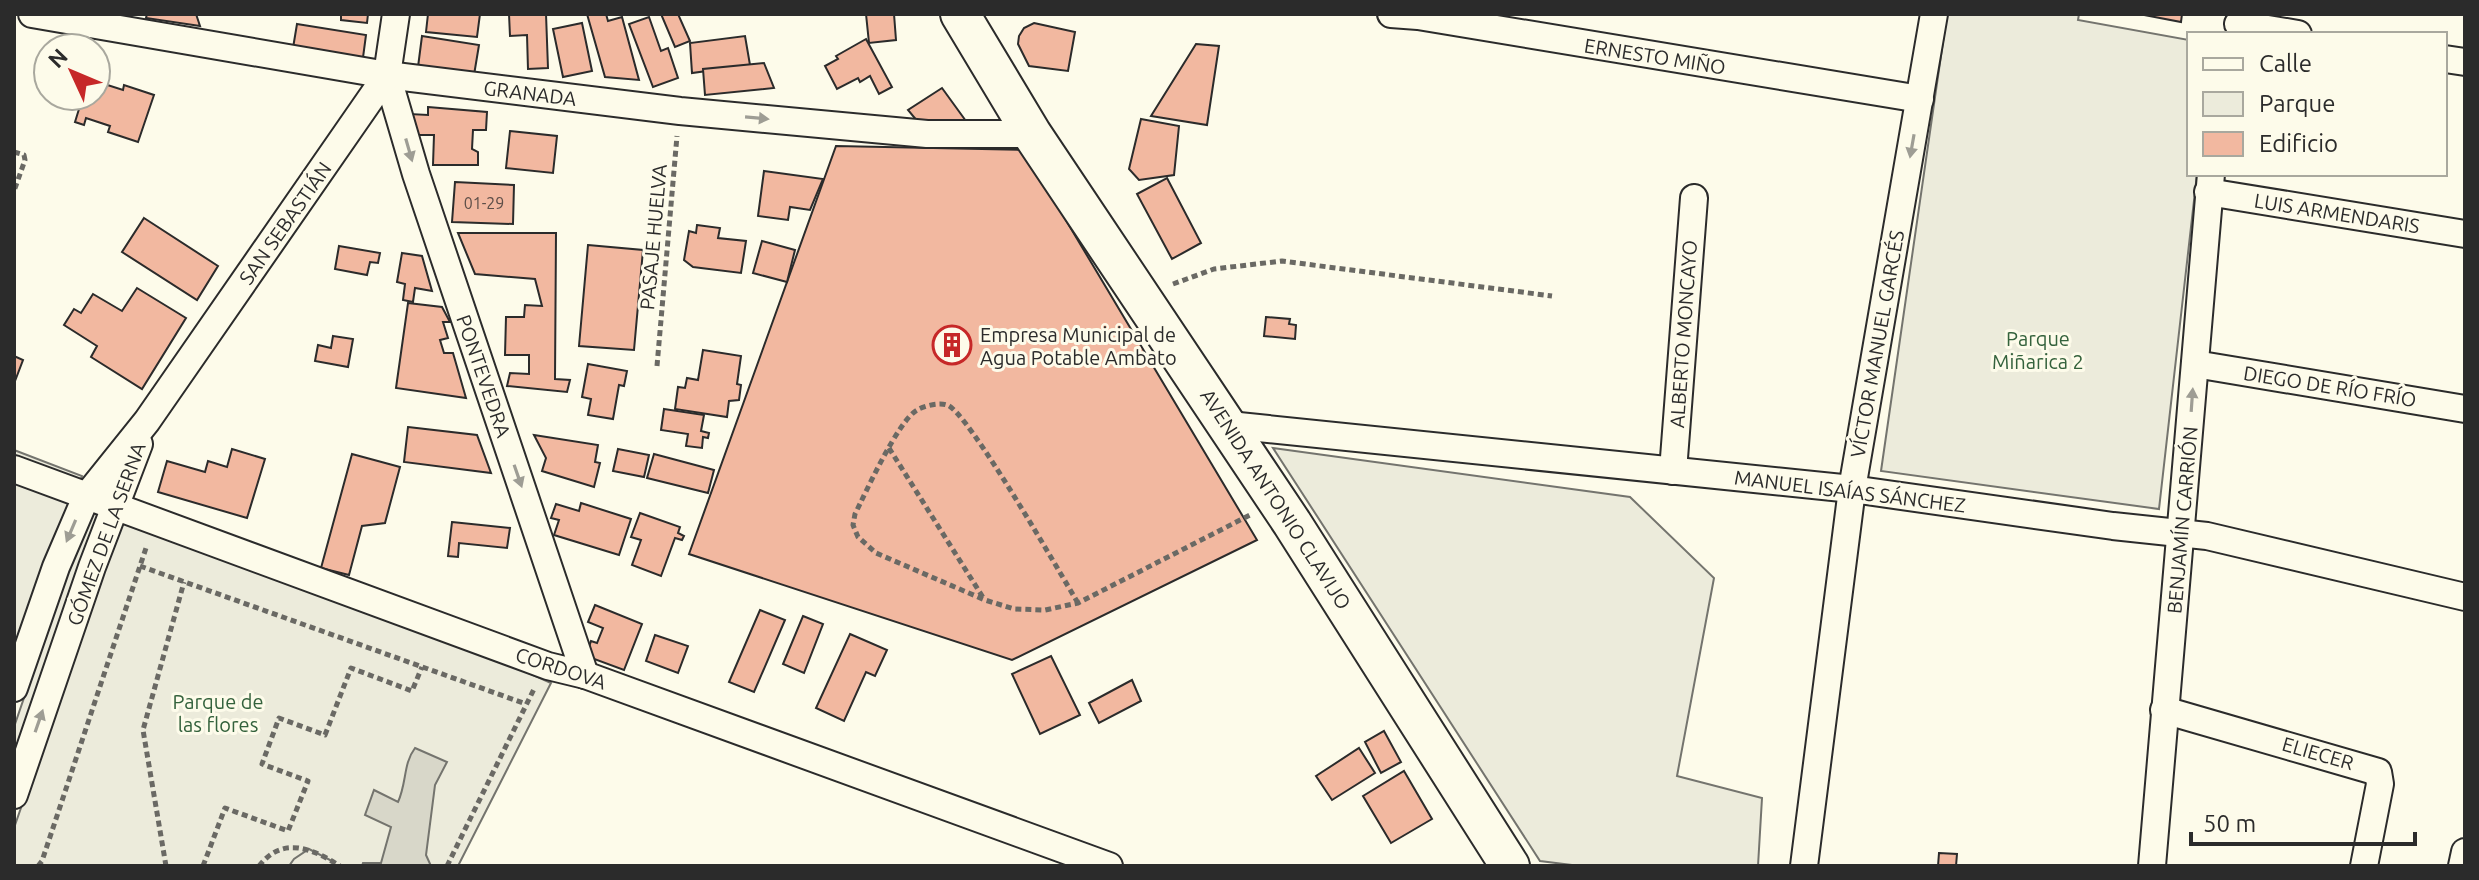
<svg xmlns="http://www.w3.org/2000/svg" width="2479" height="880" viewBox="0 0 2479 880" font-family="Ubuntu,sans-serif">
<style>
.green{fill:#ecebdb;stroke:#74746e;stroke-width:2}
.parking{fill:#eceadb;stroke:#74746e;stroke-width:2}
.water{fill:#d8d7c9;stroke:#74746e;stroke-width:2}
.building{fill:#f2b8a0;stroke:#2b2b2b;stroke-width:2}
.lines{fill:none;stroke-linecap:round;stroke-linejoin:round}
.street-casing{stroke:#2b2b2b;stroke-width:30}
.secondary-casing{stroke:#2b2b2b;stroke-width:42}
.path{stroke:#6a6964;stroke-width:5;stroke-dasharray:6 4;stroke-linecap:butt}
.street{stroke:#fdfbea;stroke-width:26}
.secondary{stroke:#fdfbea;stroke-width:38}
.oneway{fill:#9e9d94}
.labels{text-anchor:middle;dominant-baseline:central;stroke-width:6;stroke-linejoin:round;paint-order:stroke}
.number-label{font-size:16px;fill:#5d4e48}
.street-label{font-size:20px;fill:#2b2b2b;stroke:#fdfbea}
.poi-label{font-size:20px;fill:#2b2b2b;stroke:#fdfbea;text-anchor:start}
.park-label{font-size:20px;fill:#34623c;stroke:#fdfbea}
</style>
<rect width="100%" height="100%" fill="#fdfbea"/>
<g class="green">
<polygon points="1947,14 2079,14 2078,20 2189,40 2189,174 2197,174 2159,509 1881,471"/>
<polygon points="1273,448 1630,497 1714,578 1677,776 1762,798 1758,866 1580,866 1540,861"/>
<polygon points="14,450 82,476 14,667"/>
<polygon points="89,509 107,515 14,781 14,727"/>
<polygon points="121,520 338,589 551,683 458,866 14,866 14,828"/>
</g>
<polygon class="parking" points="309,849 332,861 335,866 289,866 294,859"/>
<path class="water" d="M 415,748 L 447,762 L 435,785 L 426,855 L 431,866 L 362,866 L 363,863 L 381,863 L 391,827 L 365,815 L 374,790 L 398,802 C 407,782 403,764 415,748 Z"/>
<g class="building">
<polygon points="147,14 196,14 200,26 146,18"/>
<polygon points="341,14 368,14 367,23 341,20"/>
<polygon points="428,14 480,14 477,37 426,32"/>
<polygon points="509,14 546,14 548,68 528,69 527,35 510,36"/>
<polygon points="587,14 606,14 608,21 622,17 639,80 605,77"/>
<polygon points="661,14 678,14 690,41 675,47"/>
<polygon points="866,14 894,14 896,40 869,43"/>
<polygon points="2139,14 2182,14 2181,22"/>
<polygon points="649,17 661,51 668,48 678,78 653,87 629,24"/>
<polygon points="582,23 592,71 563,77 553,29"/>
<polygon points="1034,23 1075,32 1068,71 1029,66 1018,44 1019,36 1024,28"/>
<polygon points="297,24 366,35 362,65 292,54"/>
<polygon points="422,36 479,45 474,75 418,67"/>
<polygon points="745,36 750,65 692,73 690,43"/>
<polygon points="866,39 892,87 879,94 870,76 860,82 858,78 837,89 825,66 838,59 836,56"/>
<polygon points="1196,44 1219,46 1207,125 1151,116"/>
<polygon points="764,63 774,88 705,95 703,69"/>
<polygon points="98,82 123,90 124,85 154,95 138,142 108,132 110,126 86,118 84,125 75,122 83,96 96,96"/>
<polygon points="942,88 971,128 923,128 908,110"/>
<polygon points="428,107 487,112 486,130 473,130 472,149 478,152 478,165 433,165 434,135 417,135 410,114 428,115"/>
<polygon points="1141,119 1179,126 1174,175 1139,180 1129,169"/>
<polygon points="510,131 557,136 553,173 506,168"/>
<polygon points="836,146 1024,150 1257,540 1012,660 689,554"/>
<polygon points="764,171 823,179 810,210 790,207 788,220 758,216"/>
<polygon points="1167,178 1201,243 1172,259 1137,194"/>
<polygon points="455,182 514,185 513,224 452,222"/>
<polygon points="144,218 218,266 197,300 122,252"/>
<polygon points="697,225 720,228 718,238 746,241 741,273 693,267 684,260 689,231 696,233"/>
<polygon points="458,233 556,233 555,379 570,380 567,392 507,386 510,373 529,374 529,355 505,355 506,317 524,317 525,305 542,306 535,279 475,274"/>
<polygon points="762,241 795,250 787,282 753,273"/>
<polygon points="588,245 643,250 634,350 579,346"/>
<polygon points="339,246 380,253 378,263 370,262 367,275 335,269"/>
<polygon points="402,253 422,256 432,291 415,288 413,302 403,300 405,284 397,282"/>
<polygon points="137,288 186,318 142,389 91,357 97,346 64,325 74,309 81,313 93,294 122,311"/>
<polygon points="408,303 442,307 450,322 443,322 448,338 440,340 444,353 453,353 466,398 396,388"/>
<polygon points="1266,317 1290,319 1289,324 1296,325 1295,339 1264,336"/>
<polygon points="333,336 353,339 348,367 315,361 318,345 331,348"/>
<polygon points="703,350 741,356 737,384 741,385 739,400 729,401 727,417 675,409 678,387 685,388 687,378 698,380"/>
<polygon points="14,356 23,360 15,381 14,381"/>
<polygon points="588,364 627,371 624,386 619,385 613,419 588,415 591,399 582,397"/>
<polygon points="664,409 704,415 701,431 709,433 708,438 703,437 702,448 686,446 688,434 661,430"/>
<polygon points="408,427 477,435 491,473 404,462"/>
<polygon points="534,435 598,445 595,462 600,463 594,487 542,471 546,458"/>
<polygon points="232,449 265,459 247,518 158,492 167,461 205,472 208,461 227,467"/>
<polygon points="618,449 649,455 644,477 613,471"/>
<polygon points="352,454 400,467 385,523 362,526 349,575 321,568"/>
<polygon points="654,454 714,470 708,493 647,478"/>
<polygon points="581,503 631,519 619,555 554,535 559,520 551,518 556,504 579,511"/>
<polygon points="640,513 680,527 678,533 684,536 682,540 675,538 661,576 632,565 641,540 631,537"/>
<polygon points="452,522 510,528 507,548 459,543 458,557 448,556"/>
<polygon points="595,605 642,624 624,670 586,656 591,641 597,643 603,628 588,622"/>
<polygon points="760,610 785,620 754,692 729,682"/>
<polygon points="803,616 823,624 804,673 783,664"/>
<polygon points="850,634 887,650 875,676 866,672 844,721 816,708"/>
<polygon points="655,635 688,646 678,673 646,661"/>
<polygon points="1051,656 1080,715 1040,734 1012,674"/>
<polygon points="1132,680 1141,701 1099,723 1089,703"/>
<polygon points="1384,731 1401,762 1381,773 1365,742"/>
<polygon points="1359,748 1375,773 1332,800 1316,776"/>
<polygon points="1404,771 1432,819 1391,843 1363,796"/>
<polygon points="1939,853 1957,854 1956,866 1938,866"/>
</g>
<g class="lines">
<g class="street-casing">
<g id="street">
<polyline points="32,14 387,75 680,111 927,134 1032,134"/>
<polyline points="1391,14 1418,16 1920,99"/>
<polyline points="2238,24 2298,34"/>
<polyline points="2445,59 2465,62"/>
<polyline points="387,75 416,174 585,675"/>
<polyline points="2208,192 2465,234"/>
<polyline points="2195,364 2465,409"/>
<polyline points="1229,425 1852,489 2113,526 2207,536 2465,597"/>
<polyline points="14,469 548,666 585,675 1109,866"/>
<polyline points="1673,471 1694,198"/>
<polyline points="14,688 56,567 86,497 147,421 387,75 396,14"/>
<polyline points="2164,710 2378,772 2380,784 2364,866"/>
<polyline points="14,795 92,567 139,444"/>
<polyline points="1804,866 1852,489 1934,14"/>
<polyline points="2152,866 2211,174"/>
<polyline points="2462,866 2465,852"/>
</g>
</g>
<g class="secondary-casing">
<polyline id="secondary" points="960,14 1032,134 1292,523 1510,866"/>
</g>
<g class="path">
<polyline points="14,152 24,155 25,160 14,191"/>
<polyline points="1173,284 1214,269 1282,261 1552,296"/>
<polyline points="657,366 677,136"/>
<polyline points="889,448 984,599"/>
<polyline points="140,566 526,704"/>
<path d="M 1078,603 C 1061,575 967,410 947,405 C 939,402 924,406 917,410 C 898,421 866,492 855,514 L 853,525 L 858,537 L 876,553 L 985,600 L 1014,609 L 1045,610 L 1078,603 L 1250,515"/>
<polyline points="38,866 42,861 147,545"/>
<polyline points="166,866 143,730 184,582"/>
<polyline points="203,866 225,808 288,831 308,781 262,764 279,718 325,735 351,668 412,691 422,667"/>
<path d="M 259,866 C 283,835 313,849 340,866"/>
<polyline points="447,866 535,687"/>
</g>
<use href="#street" class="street"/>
<use href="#secondary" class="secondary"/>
</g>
<defs><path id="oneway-solid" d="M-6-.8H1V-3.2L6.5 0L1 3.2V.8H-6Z" transform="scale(2)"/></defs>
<g class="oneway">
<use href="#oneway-solid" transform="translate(757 118) rotate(5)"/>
<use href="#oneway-solid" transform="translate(1912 146) rotate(100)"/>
<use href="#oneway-solid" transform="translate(409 150) rotate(74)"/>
<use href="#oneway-solid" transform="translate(2192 400) rotate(-86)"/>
<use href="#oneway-solid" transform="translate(518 476) rotate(71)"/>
<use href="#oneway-solid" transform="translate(71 531) rotate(113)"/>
<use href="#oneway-solid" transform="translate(39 721) rotate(-71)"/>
</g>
<defs>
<g id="building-ring" transform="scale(2)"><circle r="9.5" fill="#fdfbea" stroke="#c62828" stroke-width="1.5"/><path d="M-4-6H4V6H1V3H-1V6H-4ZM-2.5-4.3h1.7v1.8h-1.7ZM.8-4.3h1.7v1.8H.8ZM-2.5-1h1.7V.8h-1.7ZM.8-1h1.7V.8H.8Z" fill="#c62828"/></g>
</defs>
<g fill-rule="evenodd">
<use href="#building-ring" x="952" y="345"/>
</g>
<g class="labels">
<g class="number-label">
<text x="484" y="203">01-29</text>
</g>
<g class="street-label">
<text transform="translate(1655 56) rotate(9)">ERNESTO MIÑO</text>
<text transform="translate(530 93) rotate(7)">GRANADA</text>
<text transform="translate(2337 213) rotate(9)">LUIS ARMENDARIS</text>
<text transform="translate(285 223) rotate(-55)">SAN SEBASTIÁN</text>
<text transform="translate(653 237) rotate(-85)">PASAJE HUELVA</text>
<text transform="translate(1683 334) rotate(-86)">ALBERTO MONCAYO</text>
<text transform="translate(1877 344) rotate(-80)">VÍCTOR MANUEL GARCÉS</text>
<text transform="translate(484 376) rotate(71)">PONTEVEDRA</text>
<text transform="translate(2330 386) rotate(9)">DIEGO DE RÍO FRÍO</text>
<text transform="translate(1850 491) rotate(7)">MANUEL ISAÍAS SÁNCHEZ</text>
<text transform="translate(1276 499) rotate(57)">AVENIDA ANTONIO CLAVIJO</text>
<text transform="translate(2182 520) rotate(-85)">BENJAMÍN CARRIÓN</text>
<text transform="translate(106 534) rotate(-70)">GÓMEZ DE LA SERNA</text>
<text transform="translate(561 668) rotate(18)">CORDOVA</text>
<text transform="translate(2318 753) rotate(16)">ELIECER</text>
</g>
<g class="poi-label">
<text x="980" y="334">Empresa Municipal de<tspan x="980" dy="23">Agua Potable Ambato</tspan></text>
</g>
<g class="park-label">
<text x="2038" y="338">Parque<tspan x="2038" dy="23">Miñarica 2</tspan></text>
<text x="218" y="701">Parque de<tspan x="218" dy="23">las flores</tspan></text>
</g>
</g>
<rect width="2479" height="880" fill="none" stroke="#2b2b2b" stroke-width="32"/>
<rect x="2187" y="32" width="260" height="144" fill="#fdfbea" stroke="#a9a89e" stroke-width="2"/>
<rect x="2203" y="58" width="40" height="12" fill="#fdfbea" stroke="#a9a89e" stroke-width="2"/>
<text x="2259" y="72" font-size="24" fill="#2b2b2b">Calle</text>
<rect x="2203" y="92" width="40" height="24" fill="#ecebdb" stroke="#a9a89e" stroke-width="2"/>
<text x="2259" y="112" font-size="24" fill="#2b2b2b">Parque</text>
<rect x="2203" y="132" width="40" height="24" fill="#f2b8a0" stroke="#a9a89e" stroke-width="2"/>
<text x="2259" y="152" font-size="24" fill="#2b2b2b">Edificio</text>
<g transform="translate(72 72) rotate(314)"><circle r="38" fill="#fdfbea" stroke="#a9a89e" stroke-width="2"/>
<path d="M0-6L14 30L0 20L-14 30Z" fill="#c62828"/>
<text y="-12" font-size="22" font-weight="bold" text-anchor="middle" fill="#2b2b2b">N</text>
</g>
<path d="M2191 832v12h224v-12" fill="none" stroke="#2b2b2b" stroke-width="4"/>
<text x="2203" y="832" font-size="24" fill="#2b2b2b" stroke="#fdfbea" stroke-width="6" paint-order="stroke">50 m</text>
</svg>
